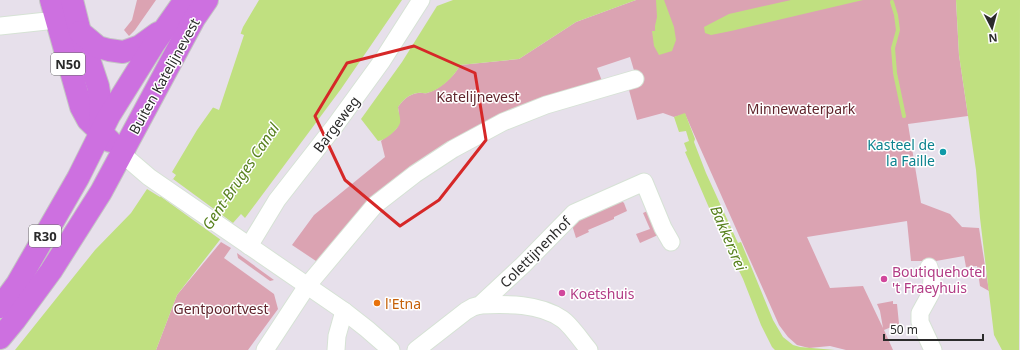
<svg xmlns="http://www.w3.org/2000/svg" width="1020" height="350" viewBox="0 0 1020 350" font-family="'Noto Sans',sans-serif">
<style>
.green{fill:#dba3b2}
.water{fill:#c0e080}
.pier{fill:#e7e0eb}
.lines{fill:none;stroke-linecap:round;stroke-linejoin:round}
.stream{stroke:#c0e080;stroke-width:4}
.minor-casing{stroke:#d6e2d5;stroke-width:19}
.major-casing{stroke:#c4c4c4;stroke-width:24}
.minor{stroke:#fff;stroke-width:17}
.major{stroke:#cd70e0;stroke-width:22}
.marked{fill:none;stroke:#d62828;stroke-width:3;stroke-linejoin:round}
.culture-dot{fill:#0f9aa8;stroke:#fff;stroke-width:1.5}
.hotel-dot{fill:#d1479c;stroke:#fff;stroke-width:1.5}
.food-dot{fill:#e8710a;stroke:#fff;stroke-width:1.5}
.labels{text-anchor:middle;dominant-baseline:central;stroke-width:3;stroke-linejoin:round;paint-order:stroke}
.shield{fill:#fff;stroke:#6b6b6b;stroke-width:1}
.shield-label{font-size:13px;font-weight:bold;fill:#2b2b2b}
.street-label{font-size:14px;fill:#2b2b2b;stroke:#fff}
.park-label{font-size:14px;fill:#60242c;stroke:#fff}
.culture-label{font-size:14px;fill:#0d838f;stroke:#fff;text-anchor:end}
.hotel-label{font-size:14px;fill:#b23c85;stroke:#fff;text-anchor:start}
.food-label{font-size:14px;fill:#c56008;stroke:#fff;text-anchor:start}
.water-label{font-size:15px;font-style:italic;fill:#57811d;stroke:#fff}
</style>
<rect width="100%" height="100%" fill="#e7e0eb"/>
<g class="green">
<polygon points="137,0 156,0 135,30 129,36 124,30 132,20"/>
<path d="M 636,0 L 956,0 L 959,55 L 968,116 L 908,124 L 921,203 L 950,214 L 962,227 L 979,228 L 989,291 L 980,286 L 977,266 L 966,267 L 964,256 L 936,261 L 911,261 L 907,221 L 807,237 L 830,288 L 863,286 L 883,328 L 880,311 L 877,304 L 893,301 L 893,304 L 897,304 L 899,324 L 884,330 L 893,350 L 846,350 L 830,346 L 809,348 L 797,345 L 788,337 L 779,325 L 685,114 L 674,117 L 663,113 L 637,120 L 629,90 L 639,87 L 630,57 L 597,68 L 602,81 L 432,157 L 319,263 L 292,245 L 314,215 L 385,157 L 381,141 C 399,127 401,130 398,107 C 403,100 409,94 418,93 C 421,92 424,94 427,93 C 440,89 454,77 460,65 L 519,59 L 576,22 Z"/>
<polygon points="621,200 624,203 627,211 614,217 614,219 588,230 589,232 576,238 572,225 581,215"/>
<polygon points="652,209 658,235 640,243 636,234 650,229 643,213"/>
<polygon points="221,242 231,248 224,258 274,294 278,309 248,350 156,350 177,295"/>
<polygon points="237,253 274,280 270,281 238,258"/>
</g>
<g class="water">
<polygon points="259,0 402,0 341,89 245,218 241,214 233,223 177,295 156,350 15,350 95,250 131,213 147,189 160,197 176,175 172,172 197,130 214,106 243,27"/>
<path d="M 453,0 L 636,0 L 576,22 L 519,59 L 460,65 C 455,76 440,90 427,93 C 424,94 421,92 418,93 C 409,94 403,100 398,107 C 398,111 401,118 400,123 C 398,130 384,141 378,141 L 361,119 L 402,62 L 437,6 Z"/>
<polygon points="656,0 664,0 674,27 676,40 672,51 659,55 654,46 652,31 655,31 655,26 657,17"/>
<polygon points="791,0 863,0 731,31 711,35 705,33 704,27 729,14"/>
<polygon points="956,0 1020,0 1019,350 1002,350 994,335 980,218 976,170 959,55"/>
<polygon points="685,113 695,139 694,142 706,173 738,243 741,242 773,320 783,337 793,345 800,347 835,350 775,350 772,347 761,325 743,279 713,217 685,152 687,151 684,143 689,141 686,131 679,132 674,117"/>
</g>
<g class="pier">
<polygon points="239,33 244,35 219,110 212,107"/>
<polygon points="173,179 233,223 221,240 160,196"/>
</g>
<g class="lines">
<polyline class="stream" points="892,2 896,15 898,30 893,48 895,73 904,116"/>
<g class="minor-casing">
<g id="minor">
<polyline points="0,26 56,20"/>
<polyline points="121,153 149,177 344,311 367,329 391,350"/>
<polyline points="249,246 277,200 334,127 382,61 421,0"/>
<polyline points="929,267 932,278 931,293 920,313 920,322 933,350"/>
<path d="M 480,305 C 507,304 539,303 562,319 C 571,325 582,342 589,350"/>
<polyline points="265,350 307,286 375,205 415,174 453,149 503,122 546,105 635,79"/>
<polyline points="336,350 337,336 344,311"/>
<polyline points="416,350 466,311 473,307 480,305 523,265 574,213 644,182 663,228 671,242"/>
</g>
</g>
<g class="major-casing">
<g id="major">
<polyline points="51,0 81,107 88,120 110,141"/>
<polyline points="72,0 80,32 98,86 101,104 100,129"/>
<polyline points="80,32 98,47 109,50 123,52 140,46 158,33"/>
<polyline points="0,307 17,284 78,178 109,116 154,44 185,0"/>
<polyline points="0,338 15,320 51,271 101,192 194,19 207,0"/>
</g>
</g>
<use href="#minor" class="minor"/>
<use href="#major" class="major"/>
</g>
<path class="marked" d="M 414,46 L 475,73 L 486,140 L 439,200 L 400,226 L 345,180 L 315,116 L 347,63 Z"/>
<circle class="culture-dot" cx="943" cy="152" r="4"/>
<g class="hotel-dot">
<circle cx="884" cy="279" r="4"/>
<circle cx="562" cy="293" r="4"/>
</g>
<circle class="food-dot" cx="377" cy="303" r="4"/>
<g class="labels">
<g class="shield">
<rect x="51" y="53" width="34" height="22" rx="3"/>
<rect x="29" y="225" width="32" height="22" rx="3"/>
</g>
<g class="shield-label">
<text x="68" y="64">N50</text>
<text x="45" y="236">R30</text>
</g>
<g class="street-label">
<text transform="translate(164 76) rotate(-61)">Buiten Katelijnevest</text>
<text transform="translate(336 124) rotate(-53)">Bargeweg</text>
<text transform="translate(535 252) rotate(-45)">Colettijnenhof</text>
</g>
<g class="park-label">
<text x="478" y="96">Katelijnevest</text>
<text x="801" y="108">Minnewaterpark</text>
<text x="221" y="308">Gentpoortvest</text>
</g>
<g class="culture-label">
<text x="935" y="144">Kasteel de<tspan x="935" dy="16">la Faille</tspan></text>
</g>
<g class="hotel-label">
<text x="892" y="271">Boutiquehotel<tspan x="892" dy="16">'t Fraeyhuis</tspan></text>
<text x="570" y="293">Koetshuis</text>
</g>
<g class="food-label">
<text x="385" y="303">l'Etna</text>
</g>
<g class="water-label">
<text transform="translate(240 176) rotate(-56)">Gent-Bruges Canal</text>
<text transform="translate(729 238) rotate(67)">Bakkersrei</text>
</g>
</g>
<g transform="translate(992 28) rotate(174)" stroke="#ffffff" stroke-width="3" paint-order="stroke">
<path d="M0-3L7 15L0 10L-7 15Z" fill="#2b2b2b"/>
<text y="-6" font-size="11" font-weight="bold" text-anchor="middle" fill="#2b2b2b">N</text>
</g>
<path d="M884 334v6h99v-6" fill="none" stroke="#2b2b2b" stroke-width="2"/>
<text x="890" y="334" font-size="12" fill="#2b2b2b" stroke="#ffffff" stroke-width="3" paint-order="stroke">50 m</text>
</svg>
